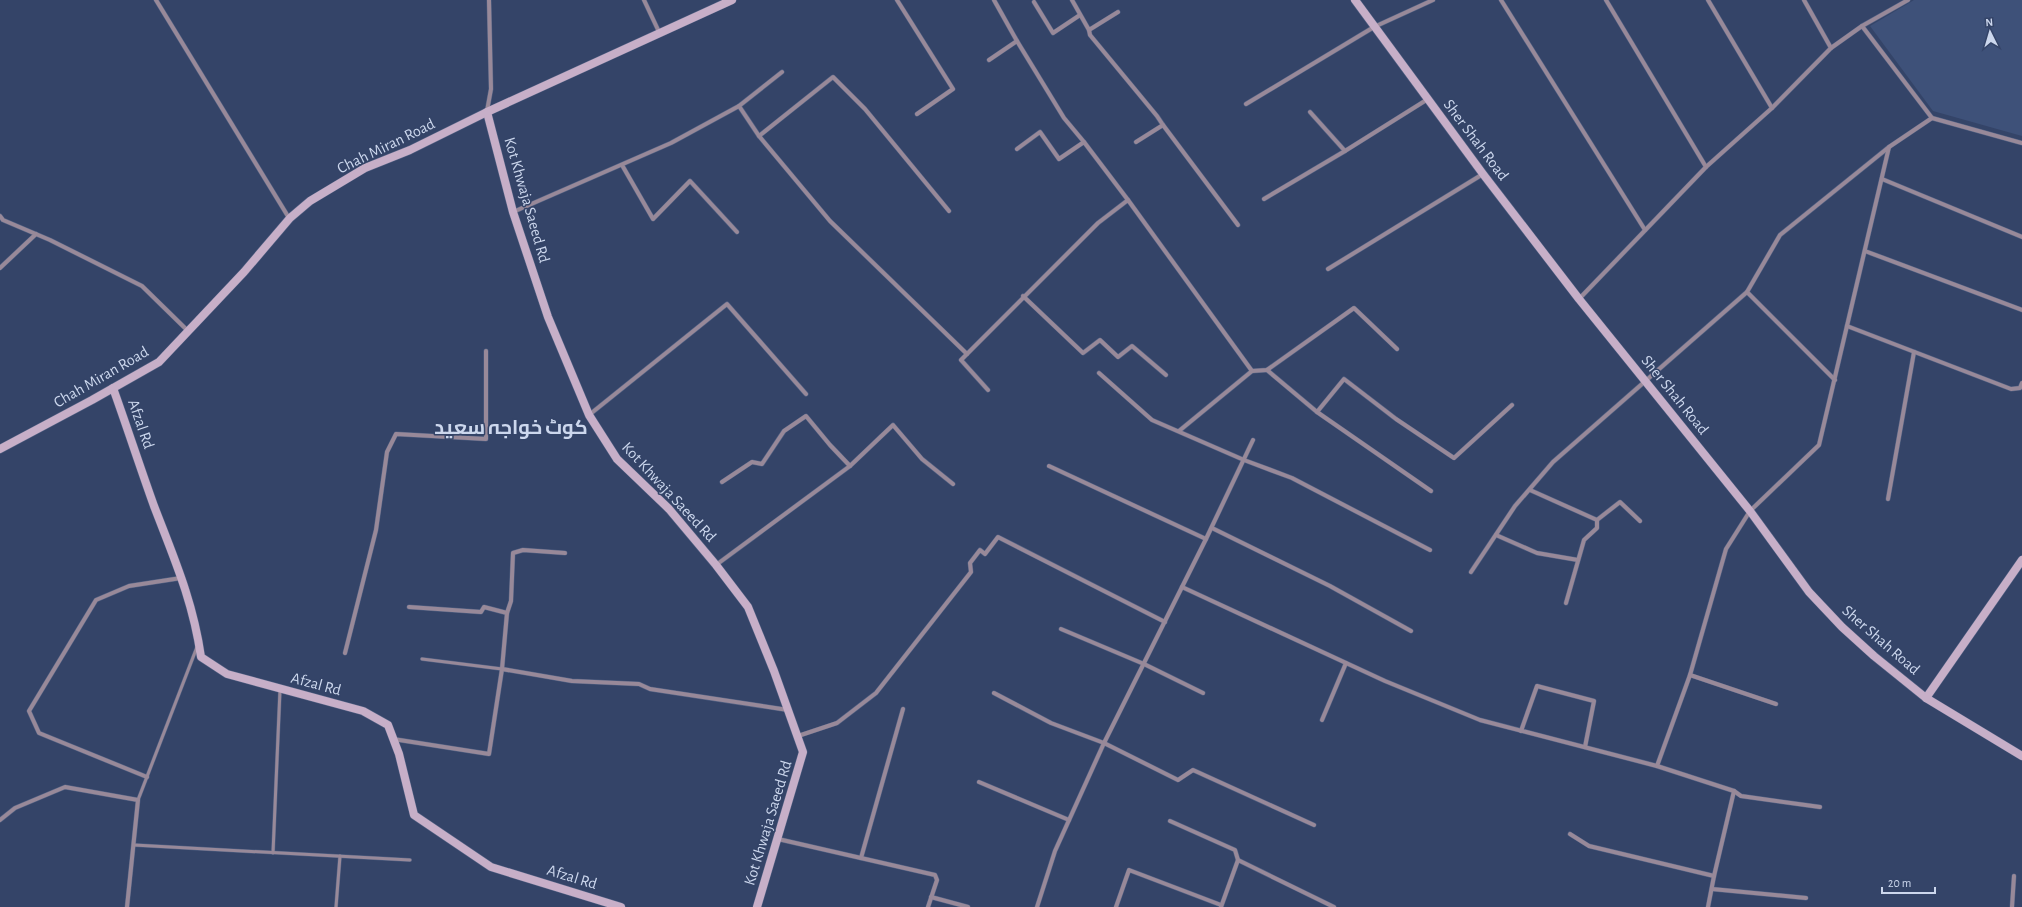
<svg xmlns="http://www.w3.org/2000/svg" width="2022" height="907" viewBox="0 0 2022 907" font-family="'Alegreya Sans',Cairo,sans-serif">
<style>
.built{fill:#3e5179}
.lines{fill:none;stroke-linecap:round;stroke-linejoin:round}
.lane-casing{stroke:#526183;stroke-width:4}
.street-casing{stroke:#526183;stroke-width:5}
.secondary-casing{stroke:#526183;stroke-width:9}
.lane{stroke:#988999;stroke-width:3}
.street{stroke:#988999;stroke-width:4}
.secondary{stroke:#c7afc8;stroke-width:8}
.labels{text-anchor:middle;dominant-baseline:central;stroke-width:3;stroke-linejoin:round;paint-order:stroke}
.street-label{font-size:16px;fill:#ccd7ed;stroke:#344468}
.district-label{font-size:20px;font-weight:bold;fill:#ccd7ed;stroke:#344468}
</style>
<rect width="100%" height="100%" fill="#344468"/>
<polygon class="built" points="1914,0 2022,0 2022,136 1933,111 1870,26"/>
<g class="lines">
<g class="lane-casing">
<g id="lane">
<polyline points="422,659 502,669"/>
<polyline points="138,800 197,647"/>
<polyline points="134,845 410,860"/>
<polyline points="273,853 280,690"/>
<polyline points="336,907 340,856"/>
</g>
</g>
<g class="street-casing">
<g id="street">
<polyline points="156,0 289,218"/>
<polyline points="644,0 660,34"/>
<polyline points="897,0 953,89 917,114"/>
<polyline points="994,0 1017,41"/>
<polyline points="1072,0 1089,30 1118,12"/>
<polyline points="1501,0 1645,230"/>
<polyline points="1606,0 1706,167"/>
<polyline points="1708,0 1772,108"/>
<polyline points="1804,0 1831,48"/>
<polyline points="1034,2 1053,33 1080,15"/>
<polyline points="1862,26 1932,118 2022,143"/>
<polyline points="1089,30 1090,35 1157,116 1163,125 1136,142"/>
<polyline points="989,60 1017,41 1064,118 1084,142"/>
<polyline points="1246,104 1374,27 1433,0"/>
<polyline points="739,106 782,72"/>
<polyline points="487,111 491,89 489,0"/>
<polyline points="1310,112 1345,151"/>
<polyline points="1163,125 1238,225"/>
<polyline points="1017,149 1040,132 1059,159 1084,142 1128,200"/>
<polyline points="622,165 653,219 690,181 737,232"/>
<polyline points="1882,179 2022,237"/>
<polyline points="1264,199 1345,151 1428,99"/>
<polyline points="949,211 865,109 833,77 759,136 830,221 967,354"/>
<polyline points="513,212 671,143 739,106 759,136"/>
<polyline points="0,216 3,220 50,240 142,286 188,331"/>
<polyline points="1865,251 2022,310"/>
<polyline points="0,268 36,234"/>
<polyline points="1328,269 1483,174"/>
<polyline points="1747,292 1835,380"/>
<polyline points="1023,296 1083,353 1100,340 1118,357 1132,346 1166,375"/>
<polyline points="1579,299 1706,167 1772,108 1831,48 1862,26 1908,0"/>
<polyline points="1847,326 2011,389 2020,388 2022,383"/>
<polyline points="1267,370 1317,412 1344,379 1396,419 1454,458 1512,405"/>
<polyline points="1252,371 1267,370 1354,308 1397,349"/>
<polyline points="1099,373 1152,420 1244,460 1292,478 1430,550"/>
<polyline points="988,390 961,360 1098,223 1128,200 1252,371 1179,431"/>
<polyline points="1317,412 1431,491"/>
<polyline points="589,415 727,304 806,394"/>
<polyline points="1049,466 1206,539"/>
<polyline points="722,482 752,462 762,464 784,431 806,416 830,445 850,466"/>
<polyline points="1530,490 1597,520 1620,502 1640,521"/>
<polyline points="1888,499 1914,352"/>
<polyline points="1212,528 1330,586 1411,631"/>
<polyline points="1496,535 1537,553 1578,560"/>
<polyline points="716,565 850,466 893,425 922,459 953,484"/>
<polyline points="1471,572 1515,506 1553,462 1747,292 1780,235 1889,147 1932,118"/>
<polyline points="1182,587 1385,681 1480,720 1657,766 1734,791 1741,796 1820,807"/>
<polyline points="1566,603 1584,540 1597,528 1597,520"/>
<polyline points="507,613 511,601 513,553 523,550 565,553"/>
<polyline points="1061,629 1144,664 1203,693"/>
<polyline points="345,653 376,530 387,452 396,434 486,439 486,351"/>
<polyline points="502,669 572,681 639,684 650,689 788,710"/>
<polyline points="1690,675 1776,704"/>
<polyline points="994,693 1051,723 1104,743 1178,780 1193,770 1314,825"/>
<polyline points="1322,720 1346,663"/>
<polyline points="1521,731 1537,686 1594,701 1585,747"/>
<polyline points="798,736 837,723 876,693 971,572 970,563 980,550 985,554 998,537 1165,622"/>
<polyline points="393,739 489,754 502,669 507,613 484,607 481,612 409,607"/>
<polyline points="1657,766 1690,675 1726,549 1750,511 1819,445 1889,147"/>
<polyline points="147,777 39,733 29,711 96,600 129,586 181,578"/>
<polyline points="979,782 1069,820"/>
<polyline points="0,820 15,808 65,787 138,800 127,907"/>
<polyline points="1170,821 1235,850 1238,860"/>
<polyline points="1570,834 1589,846 1714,876"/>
<polyline points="778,839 935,875 937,880 928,907"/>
<polyline points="861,858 903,709"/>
<polyline points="1712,889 1806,898"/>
<polyline points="931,897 968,907"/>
<polyline points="1037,907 1055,851 1104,743 1206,539 1253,440"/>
<polyline points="1116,907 1129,870 1221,905"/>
<polyline points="1221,907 1238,860 1334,907"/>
<polyline points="1708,907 1714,876 1734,791"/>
<polyline points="2012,907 2014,876"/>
</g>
</g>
<g class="secondary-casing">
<g id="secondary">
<polyline points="1355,0 1483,174 1579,299 1750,511 1809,592 1842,627 1874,656 1926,698 2022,756"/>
<polyline points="487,112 513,212 548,317 589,415 617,459 669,509 716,565 748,607 774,671 803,752 757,907"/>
<path d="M 113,388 C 127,427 140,467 154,506 C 174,558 193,601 201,657 L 227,674 L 363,711 L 388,725 L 399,754 L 414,815 L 491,867 L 621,907"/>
<polyline points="0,449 92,400 159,362 244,272 290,218 310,201 365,168 410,150 487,112 732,0"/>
<polyline points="1926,698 2022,560"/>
</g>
</g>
<use href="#lane" class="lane"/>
<use href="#street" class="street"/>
<use href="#secondary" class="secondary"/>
</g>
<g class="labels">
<g class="street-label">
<text transform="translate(1476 140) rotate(53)">Sher Shah Road</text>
<text transform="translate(386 146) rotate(-26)">Chah Miran Road</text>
<text transform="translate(527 200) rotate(74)">Kot Khwaja Saeed Rd</text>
<text transform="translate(101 377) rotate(-30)">Chah Miran Road</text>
<text transform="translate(1675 395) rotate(51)">Sher Shah Road</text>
<text transform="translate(141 424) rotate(71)">Afzal Rd</text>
<text transform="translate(669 492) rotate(47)">Kot Khwaja Saeed Rd</text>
<text transform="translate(1881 640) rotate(41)">Sher Shah Road</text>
<text transform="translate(316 684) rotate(15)">Afzal Rd</text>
<text transform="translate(768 823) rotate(-73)">Kot Khwaja Saeed Rd</text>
<text transform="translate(572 877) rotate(17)">Afzal Rd</text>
</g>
<g class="district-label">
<text x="511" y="428">کوٹ خواجہ سعید</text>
</g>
</g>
<g transform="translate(1990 32) rotate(355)" stroke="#344468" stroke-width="3" paint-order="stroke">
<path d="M0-3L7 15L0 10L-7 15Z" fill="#ccd7ed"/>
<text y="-6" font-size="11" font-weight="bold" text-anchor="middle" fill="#ccd7ed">N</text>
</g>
<path d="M1882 887v6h53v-6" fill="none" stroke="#ccd7ed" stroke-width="2"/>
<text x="1888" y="887" font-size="12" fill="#ccd7ed" stroke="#344468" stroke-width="3" paint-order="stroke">20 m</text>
</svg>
